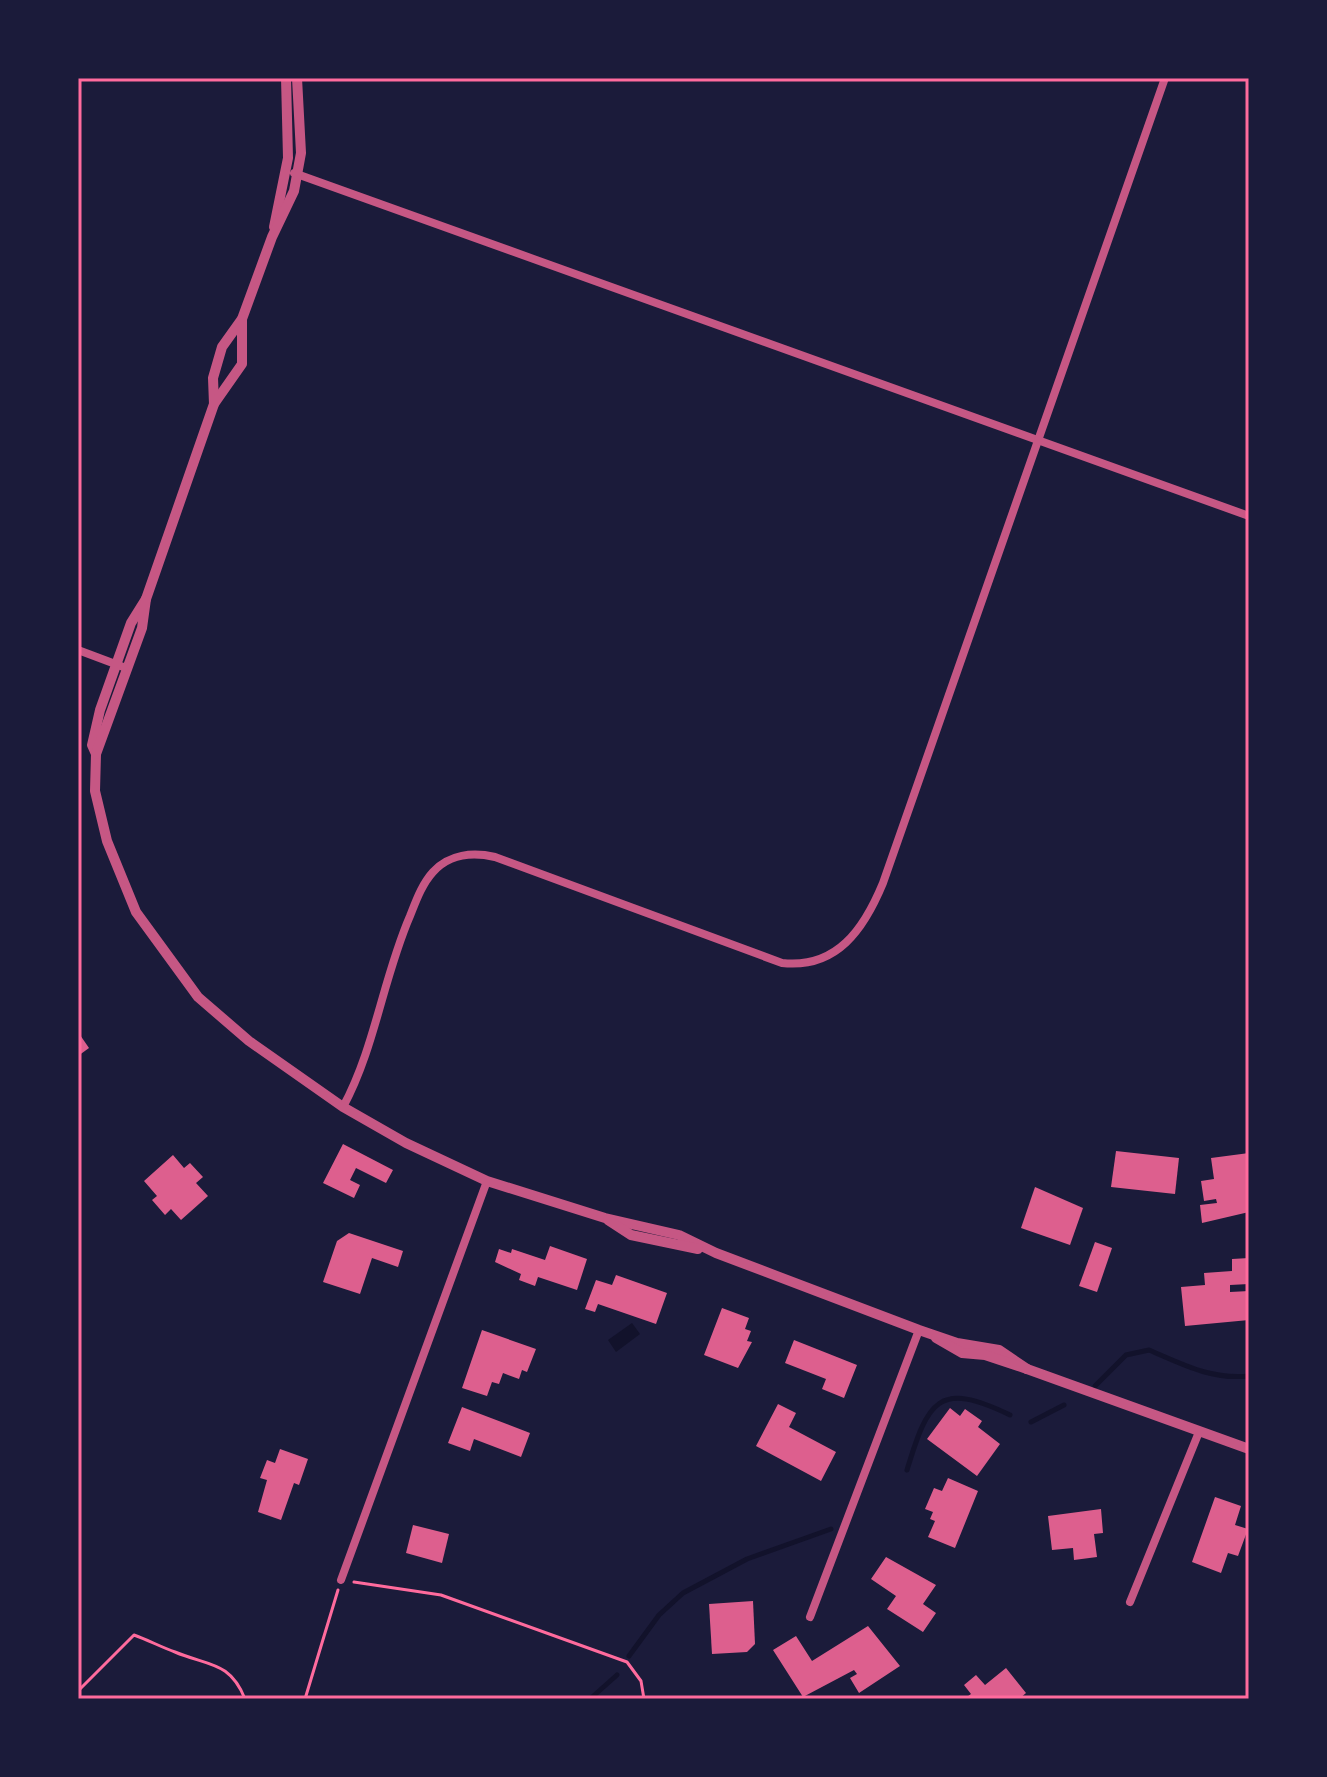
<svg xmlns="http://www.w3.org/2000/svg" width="1327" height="1777" viewBox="0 0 1327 1777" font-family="Arial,sans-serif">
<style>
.water{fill:#12122b}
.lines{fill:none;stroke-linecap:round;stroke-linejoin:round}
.stream{stroke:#12122b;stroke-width:5}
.building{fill:#dd5f8e}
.path{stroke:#ff6b9d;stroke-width:3}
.minor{stroke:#c65784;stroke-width:8}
.tertiary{stroke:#c65784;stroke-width:10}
.neatline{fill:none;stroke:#ff6b9d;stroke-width:3}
</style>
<rect width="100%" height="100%" fill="#1b1b3a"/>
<polygon class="water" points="632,1323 640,1334 616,1352 608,1340"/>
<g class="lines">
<g class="stream">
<path d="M 1095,1386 L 1126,1355 L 1149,1350 C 1182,1364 1211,1380 1249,1376"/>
<polyline points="1031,1422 1064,1405"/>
<path d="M 907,1470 C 928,1401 938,1380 1010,1415"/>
<polyline points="629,1656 659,1615 683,1593 747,1559 831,1529"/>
<polyline points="590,1699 617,1675"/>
</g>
</g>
<g class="building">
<polygon points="78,1032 89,1048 78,1056"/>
<polygon points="343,1144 393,1170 386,1183 356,1168 350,1180 360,1185 354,1198 323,1183"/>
<polygon points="1116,1151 1179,1158 1175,1194 1111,1187"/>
<polygon points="1249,1153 1249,1212 1202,1223 1200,1205 1217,1203 1216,1199 1204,1201 1201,1181 1214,1179 1211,1158"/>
<polygon points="173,1155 184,1168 190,1163 203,1177 196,1183 208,1196 181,1220 171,1209 165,1215 152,1200 157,1196 144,1181"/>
<polygon points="1035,1187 1083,1208 1070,1245 1021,1228"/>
<polygon points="349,1233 403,1251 398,1267 372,1258 360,1294 323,1282 337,1241"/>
<polygon points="1095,1242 1112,1248 1097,1292 1079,1286"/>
<polygon points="550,1246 587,1259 577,1290 538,1277 535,1286 519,1280 521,1274 495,1262 499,1249 511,1253 512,1249 545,1260"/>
<polygon points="1249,1258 1249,1284 1230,1285 1230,1292 1249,1291 1249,1320 1185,1326 1181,1287 1205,1285 1204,1273 1232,1271 1232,1259"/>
<polygon points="616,1275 667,1293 656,1324 598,1304 595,1312 585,1309 596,1280 612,1285"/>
<polygon points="722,1308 749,1318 745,1329 751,1331 747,1341 752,1342 738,1368 704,1355"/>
<polygon points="482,1330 536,1349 527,1372 522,1370 519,1379 503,1373 499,1384 492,1382 487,1396 462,1388"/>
<polygon points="794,1340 857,1365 844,1398 822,1389 826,1379 785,1363"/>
<polygon points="778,1404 796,1413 789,1427 836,1452 821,1481 756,1446"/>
<polygon points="462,1407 530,1433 521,1457 474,1439 470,1451 448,1443"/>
<polygon points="950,1408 960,1416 965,1409 982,1421 978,1427 1000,1444 977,1476 927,1439"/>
<polygon points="280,1449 308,1459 299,1485 294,1483 281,1520 258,1512 267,1480 260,1478 267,1460 275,1463"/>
<polygon points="948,1478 978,1491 955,1548 928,1537 935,1521 930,1519 933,1512 925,1509 934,1488 942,1491"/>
<polygon points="1215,1497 1241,1506 1235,1525 1248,1529 1238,1556 1228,1553 1221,1573 1192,1562"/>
<polygon points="1101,1509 1103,1533 1094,1534 1097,1557 1074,1560 1073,1548 1052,1550 1048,1516"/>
<polygon points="413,1525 449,1534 442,1563 406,1553"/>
<polygon points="886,1557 936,1585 923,1604 936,1613 923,1632 887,1609 896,1596 871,1579"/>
<polygon points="753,1601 755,1644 747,1652 712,1654 709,1604"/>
<polygon points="868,1626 900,1666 859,1693 850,1678 857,1674 854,1670 803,1697 773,1650 796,1636 812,1661"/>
<polygon points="1006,1668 1026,1693 1019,1699 964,1699 971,1694 964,1685 976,1675 985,1685"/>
</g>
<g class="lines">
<g class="path">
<polyline points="354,1582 441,1595 627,1662 641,1681 644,1699"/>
<path d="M 78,1691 L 134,1635 C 148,1640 161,1647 175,1652 C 208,1666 230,1661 245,1699"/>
<polyline points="305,1699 338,1590"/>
</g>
<g class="minor">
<polyline points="294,173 1249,516"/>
<polyline points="78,650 126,668"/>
<path d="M 343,1107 C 375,1048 383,978 410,916 C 416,901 422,884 433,872 C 449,854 473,852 495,857 L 782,963 C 837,969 864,929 883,883 L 1165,78"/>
<polyline points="341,1580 487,1181"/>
<polyline points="1130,1602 1199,1432"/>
<polyline points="810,1617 919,1330"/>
</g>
<g class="tertiary">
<polyline points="274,227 288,158 286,78"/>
<polyline points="214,404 213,378 222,347 242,319 272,237 294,191 301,153 297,78"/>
<polyline points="146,599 131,623 100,710 92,745 96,754 95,791 107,841 136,912 198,997 249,1041 343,1107 406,1143 487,1181 605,1218 679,1235 716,1253 919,1330 957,1343 999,1350 1027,1369"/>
<polyline points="96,754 142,628 146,599 214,404 242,364 242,319"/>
<polyline points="608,1220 631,1235 698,1249"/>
<polyline points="936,1338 962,1353 985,1355 1027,1369 1249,1449"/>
</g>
</g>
<rect width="1327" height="1777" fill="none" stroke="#1b1b3a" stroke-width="160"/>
<rect x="80" y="80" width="1167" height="1617" class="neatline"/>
</svg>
